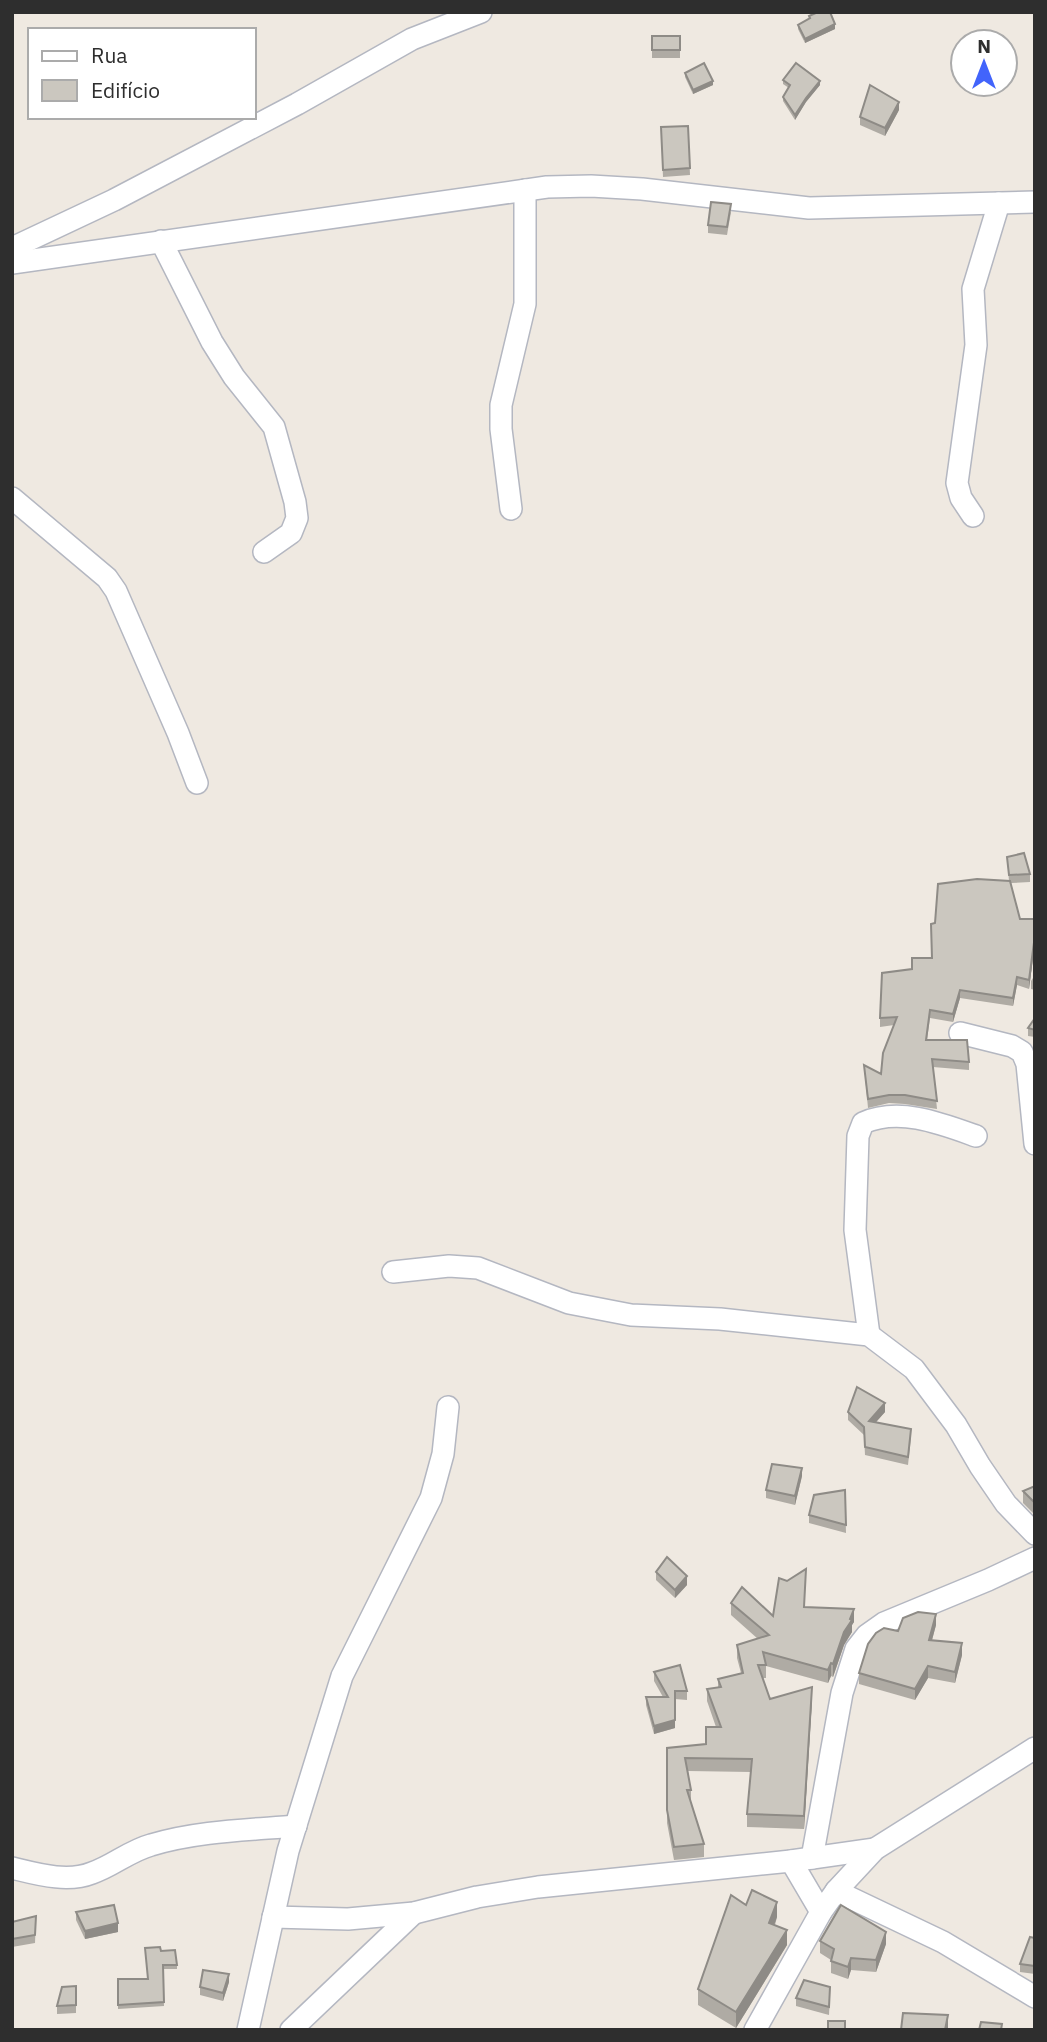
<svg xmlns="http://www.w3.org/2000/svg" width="1047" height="2042" viewBox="0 0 1047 2042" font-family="'IBM Plex Sans',sans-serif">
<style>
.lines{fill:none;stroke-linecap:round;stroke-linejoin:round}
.street-casing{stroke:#b4b7c1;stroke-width:24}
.street{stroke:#fff;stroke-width:21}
.wall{fill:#afaba4}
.shaded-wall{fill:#8e8b86}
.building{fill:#cbc7bf;stroke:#8e8b86;stroke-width:2}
</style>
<rect width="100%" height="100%" fill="#efe9e1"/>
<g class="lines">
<g class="street-casing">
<g id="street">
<polyline points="161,241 212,342 234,377 274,427 295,502 297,518 291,533 264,552"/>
<polyline points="12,248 114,200 297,104 412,39 481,12"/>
<polyline points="12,263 547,187 591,186 642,189 809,208 1035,202"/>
<polyline points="12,498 107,578 116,591 178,733 197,783"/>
<polyline points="511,509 501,429 501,405 525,304 525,190"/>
<polyline points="973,516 961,498 957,483 976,345 973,289 999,203"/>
<polyline points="960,1033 1012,1046 1022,1052 1027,1064 1035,1144"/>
<polyline points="393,1272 449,1266 478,1268 569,1303 631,1315 720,1319 869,1335 914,1369 956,1425 980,1466 1006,1504 1035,1534"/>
<path d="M 869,1335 L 855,1230 L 858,1136 L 863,1123 C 899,1107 940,1123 976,1136"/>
<polyline points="812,1858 842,1693 856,1649 867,1635 884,1623 988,1580 1035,1558"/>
<polyline points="791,1861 821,1912"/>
<path d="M 12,1868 C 37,1874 67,1883 92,1873 C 113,1866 129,1851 151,1845 C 197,1831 248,1830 296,1826"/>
<polyline points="836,1891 943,1942 1035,1997"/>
<polyline points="273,1917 348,1919 414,1913 477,1897 538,1887 791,1861 875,1849"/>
<polyline points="248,2030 288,1851 342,1676 431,1498 443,1454 448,1407"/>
<polyline points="291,2030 414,1913"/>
<polyline points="755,2030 821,1912 836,1891 875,1849 1035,1748"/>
</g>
</g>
<use href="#street" class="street"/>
</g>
<g class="wall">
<polygon points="809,16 835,29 805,43 798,29 798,25 809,19"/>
<rect x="652" y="36" width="28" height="22"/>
<polygon points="685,73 713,85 693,94 685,77"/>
<polygon points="783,80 820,85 806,102 795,120 783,101 783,97 789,88 783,84"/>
<polygon points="899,110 885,136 860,125 860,117"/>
<polygon points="688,126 690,175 663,177 661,127"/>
<polygon points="731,212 727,235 708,233 708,225"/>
<polygon points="1007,857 1030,874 1030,882 1011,883 1020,919 1035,919 1035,943 1029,989 1017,985 1013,1006 960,998 953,1022 930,1018 927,1040 969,1062 969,1070 933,1067 937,1109 905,1104 889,1103 868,1108 864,1065 881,1074 894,1025 880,1027 880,1018 912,969 931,958 935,923 1009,881"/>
<polygon points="1035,975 1035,990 1031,989 1031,981"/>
<polygon points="1035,1018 1035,1037 1028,1036 1028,1028"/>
<polygon points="848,1412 885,1412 875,1423 911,1437 908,1465 865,1455 864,1435 848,1420"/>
<polygon points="802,1476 795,1505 766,1498 766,1490"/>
<polygon points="1035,1486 1035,1515 1023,1503 1023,1491"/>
<polygon points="845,1490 846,1533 809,1523 809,1515"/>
<polygon points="656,1572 687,1585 675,1598 656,1580"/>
<polygon points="731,1603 773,1616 805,1607 854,1622 852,1625 852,1632 844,1645 833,1677 831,1676 828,1683 766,1666 766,1678 762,1678 770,1699 812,1700 804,1829 747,1827 747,1814 751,1772 688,1771 691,1790 691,1802 704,1844 704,1857 674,1860 667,1823 667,1748 706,1744 716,1727 707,1701 707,1689 718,1688 718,1679 741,1673 737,1658 737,1645 758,1639 731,1615"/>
<polygon points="936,1625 932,1640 962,1655 955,1683 928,1678 915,1700 859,1684 859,1673 898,1631"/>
<polygon points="654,1672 687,1691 687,1700 675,1699 675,1728 654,1734 646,1705 646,1697 663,1697 654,1681"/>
<polygon points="746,1905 777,1917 775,1925 787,1945 736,2028 698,2005 698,1989"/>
<polygon points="76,1912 118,1932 85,1939 76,1920"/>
<polygon points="36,1916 35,1943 12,1947 12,1922"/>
<polygon points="1035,1938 1035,1974 1020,1972 1020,1964"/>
<polygon points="820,1941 886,1944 876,1972 851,1970 848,1979 831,1973 831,1960 820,1953"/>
<polygon points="161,1951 177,1965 177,1969 163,1969 164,2006 118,2009 118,1979 148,1979"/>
<polygon points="229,1982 223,2001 200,1995 200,1987"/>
<polygon points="76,1986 76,2013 57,2014 57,2006"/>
<polygon points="830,1995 829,2015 796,2006 796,1998"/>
</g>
<g class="shaded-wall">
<polygon points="835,24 835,29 805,43 805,39"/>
<polygon points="713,81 713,85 693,94 693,90"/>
<polygon points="820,81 820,85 806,102 795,120 795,115 806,98"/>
<polygon points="899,102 899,110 885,136 885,128"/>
<polygon points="1035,935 1035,943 1029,989 1029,980"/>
<polygon points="1017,977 1017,985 1013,1006 1013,998"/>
<polygon points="960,990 960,998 953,1022 953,1014"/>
<polygon points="885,1403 885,1412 869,1430 869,1421"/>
<polygon points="802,1468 802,1476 795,1505 795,1496"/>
<polygon points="687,1576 687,1585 675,1598 675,1590"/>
<polygon points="854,1609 854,1622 852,1625 852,1632 844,1645 833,1677 833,1664 844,1632"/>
<polygon points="936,1614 936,1625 929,1651 929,1640"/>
<polygon points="962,1643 962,1655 955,1683 955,1672"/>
<polygon points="831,1663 831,1676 828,1683 828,1670"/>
<polygon points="928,1666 928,1678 915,1700 915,1689"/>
<polygon points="812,1687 812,1700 804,1829 804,1816"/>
<polygon points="675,1720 675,1728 654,1734 654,1726"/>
<polygon points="777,1902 777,1917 769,1939 769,1923"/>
<polygon points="118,1923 118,1932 85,1939 85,1931"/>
<polygon points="787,1930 787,1945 736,2028 736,2012"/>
<polygon points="886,1932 886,1944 876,1972 876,1960"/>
<polygon points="851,1958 851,1970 848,1979 848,1967"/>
<polygon points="229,1974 229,1982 223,2001 223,1993"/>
<polygon points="948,2015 948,2030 945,2030"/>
</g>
<g class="building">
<polygon points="818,12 830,12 835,24 805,39 798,25 810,18 809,16"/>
<rect x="652" y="36" width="28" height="14"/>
<polygon points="704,63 713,81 693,90 685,73"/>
<polygon points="796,63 820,81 806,98 795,115 783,97 790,85 783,80"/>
<polygon points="870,85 899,102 885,128 860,117"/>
<polygon points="688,126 690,168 663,170 661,127"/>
<polygon points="711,202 731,204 727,227 708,225"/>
<polygon points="1024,853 1030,874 1009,875 1007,857"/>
<polygon points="977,879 1010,881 1020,919 1035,919 1035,935 1029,980 1017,977 1013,998 960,990 953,1014 930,1010 926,1040 967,1040 969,1062 932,1059 937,1101 905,1095 889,1095 868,1099 864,1065 881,1074 883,1053 897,1017 880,1018 882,973 912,969 912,958 932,958 931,924 935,923 938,884"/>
<polygon points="1035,1018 1035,1030 1028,1028"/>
<polygon points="857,1387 885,1403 869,1421 911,1429 908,1457 865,1447 864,1427 848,1412"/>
<polygon points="772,1464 802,1468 795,1496 766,1490"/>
<polygon points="1035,1486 1035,1503 1023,1491"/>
<polygon points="845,1490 846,1525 809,1515 814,1495"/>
<polygon points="667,1557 687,1576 675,1590 656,1572"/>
<polygon points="806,1569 804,1607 854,1609 850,1619 852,1620 844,1632 833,1664 831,1663 828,1670 763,1652 766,1665 758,1665 770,1699 812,1687 804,1816 747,1814 752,1759 685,1758 691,1790 687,1790 704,1844 674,1847 667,1810 667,1748 706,1744 706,1727 721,1727 707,1689 721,1687 718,1679 743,1673 737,1645 769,1635 731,1603 742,1587 773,1616 779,1578 787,1581"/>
<polygon points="918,1612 936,1614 929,1640 962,1643 955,1672 928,1666 915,1689 859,1673 868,1644 876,1633 884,1628 898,1631 903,1618"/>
<polygon points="680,1665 687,1691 675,1691 675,1720 654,1726 646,1697 668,1697 654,1672"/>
<polygon points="752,1890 777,1902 769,1923 787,1930 736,2012 698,1989 731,1895 746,1905"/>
<polygon points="114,1905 118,1923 85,1931 76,1912"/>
<polygon points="841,1905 886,1932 876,1960 851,1958 848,1967 831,1961 834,1949 820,1941"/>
<polygon points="36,1916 35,1935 12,1939 12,1922"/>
<polygon points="1030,1937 1035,1938 1035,1966 1020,1964"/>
<polygon points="160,1947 161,1951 175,1950 177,1965 163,1965 164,2002 118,2005 118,1979 148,1979 145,1948"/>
<polygon points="203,1970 229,1974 223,1993 200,1987"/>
<polygon points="804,1980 830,1987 829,2007 796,1998"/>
<polygon points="76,1986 76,2005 57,2006 62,1987"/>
<polygon points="903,2013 948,2015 945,2030 901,2030"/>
<rect x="828" y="2021" width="17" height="9"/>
<polygon points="981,2022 1002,2024 1001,2030 979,2030"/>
</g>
<rect width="1047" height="2042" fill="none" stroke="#2e2e2e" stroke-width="28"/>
<rect x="28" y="28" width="228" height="91" fill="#ffffff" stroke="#ababab" stroke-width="2"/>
<rect x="42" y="51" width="35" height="10" fill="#ffffff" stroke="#ababab" stroke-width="2"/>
<text x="91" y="63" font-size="21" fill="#2e2e2e">Rua</text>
<rect x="42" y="80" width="35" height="21" fill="#cbc7bf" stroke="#ababab" stroke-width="2"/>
<text x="91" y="98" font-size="21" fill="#2e2e2e">Edifício</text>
<g transform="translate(984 63)"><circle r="33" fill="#ffffff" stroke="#ababab" stroke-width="2"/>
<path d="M0-5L12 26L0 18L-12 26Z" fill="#4264fb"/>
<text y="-10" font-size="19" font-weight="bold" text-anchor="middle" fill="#2e2e2e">N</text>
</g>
</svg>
